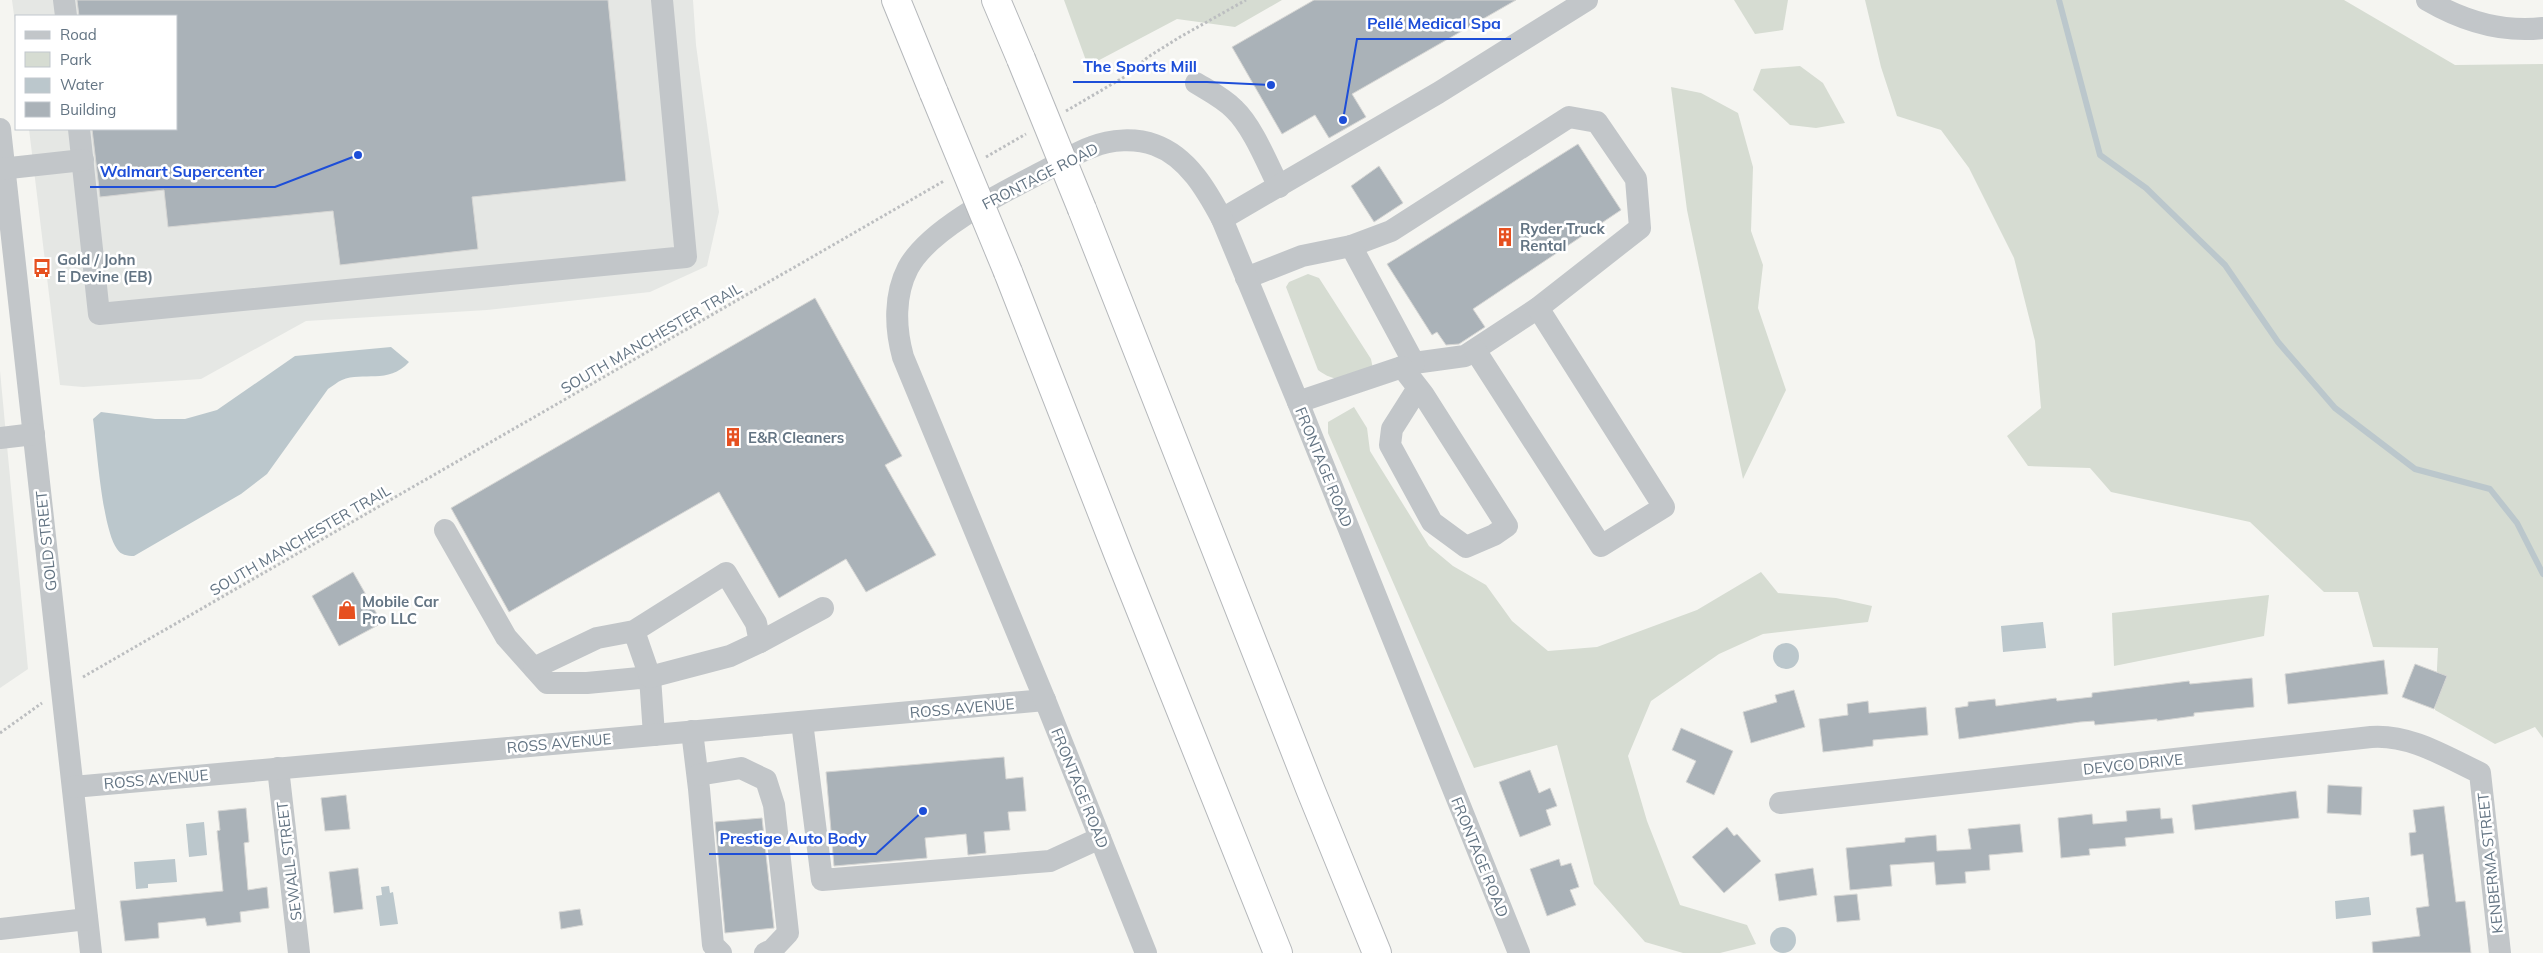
<svg xmlns="http://www.w3.org/2000/svg" width="2543" height="953" viewBox="0 0 2543 953" font-family="Mulish,sans-serif">
<style>
.built{fill:#e5e7e4}
.green{fill:#d6dcd2}
.water{fill:#bbc7cc}
.lines{fill:none;stroke-linecap:round;stroke-linejoin:round}
.stream{stroke:#bbc7cc;stroke-width:6}
.building{fill:#aab2b8;stroke:#d6d6d4}
.highway-casing{stroke:#b5b8bb;stroke-width:30}
.path{stroke:#bcbec0;stroke-width:3;stroke-dasharray:2.5 2.5;stroke-linecap:butt}
.minor{stroke:#c2c6c9;stroke-width:22}
.highway{stroke:#fff;stroke-width:28}
.highway-bridge-casing{stroke:#b5b8bb;stroke-width:30;stroke-linecap:butt}
.highway-bridge{stroke:#fff;stroke-width:28}
.labels{text-anchor:middle;dominant-baseline:central;stroke-width:5;stroke-linejoin:round;paint-order:stroke}
.street-label{font-size:15px;fill:#637483;stroke:#fff}
.poi-label{font-size:15px;font-weight:bold;fill:#637483;stroke:#fff;text-anchor:start}
.leader{fill:none;stroke:#1d4ed8;stroke-width:2}
.callout-dot{fill:#1d4ed8;stroke:#fff;stroke-width:2}
.callout-label{font-size:16px;text-anchor:middle;font-weight:bold;fill:#1d4ed8;stroke:#fff;stroke-width:5;stroke-linejoin:round;paint-order:stroke}
</style>
<rect width="100%" height="100%" fill="#f5f5f1"/>
<g class="built">
<polygon points="12,0 693,0 696,45 719,212 707,266 650,292 487,310 306,321 201,379 83,387 60,385 29,129 176,129 176,16 16,16 16,30"/>
<polygon points="0,371 28,669 0,688"/>
</g>
<g class="green">
<polygon points="1064,0 1282,0 1235,27 1177,19 1088,66"/>
<polygon points="1734,0 1788,0 1783,30 1755,34"/>
<polygon points="1865,0 2344,0 2455,65 2543,64 2543,738 2535,727 2495,744 2435,710 2438,648 2373,647 2358,592 2324,592 2250,522 2111,492 2090,468 2028,466 2007,436 2041,408 2035,341 2014,258 1969,168 1941,130 1897,116 1881,67"/>
<polygon points="1800,66 1823,83 1845,123 1816,128 1790,125 1753,90 1761,69"/>
<polygon points="1671,87 1701,93 1738,113 1753,167 1751,231 1763,265 1758,308 1786,390 1743,479 1687,210"/>
<path d="M 1308,274 L 1319,278 L 1371,359 L 1373,369 C 1351,377 1339,386 1318,370 L 1286,287 L 1289,282 Z"/>
<polygon points="1354,407 1367,428 1370,451 1429,546 1453,566 1486,585 1512,621 1548,651 1597,647 1697,610 1761,572 1778,593 1836,598 1872,606 1868,622 1763,634 1719,654 1651,701 1628,756 1647,821 1680,905 1747,925 1756,944 1720,953 1683,953 1645,942 1594,884 1557,745 1474,768 1328,433 1328,422"/>
<polygon points="2269,595 2264,636 2114,666 2112,613"/>
</g>
<g class="water">
<path d="M 391,347 L 409,362 C 388,385 363,371 342,380 C 337,382 333,386 328,389 L 267,474 L 241,494 L 134,556 C 127,556 121,555 117,549 C 102,528 97,448 93,419 L 101,412 L 155,419 L 185,419 L 217,410 L 295,356 Z"/>
<polygon points="2043,622 2046,648 2003,652 2001,626"/>
<circle cx="1786" cy="656" r="13"/>
<polygon points="204,822 207,855 189,857 186,824"/>
<polygon points="175,859 177,882 148,884 148,888 136,889 134,862"/>
<polygon points="389,886 390,893 393,892 398,924 380,926 376,896 382,895 381,887"/>
<polygon points="2369,897 2371,915 2336,919 2335,901"/>
<circle cx="1783" cy="940" r="13"/>
</g>
<g class="lines">
<polyline class="stream" points="2059,0 2100,155 2146,188 2225,265 2278,342 2335,408 2415,469 2490,489 2517,523 2543,574"/>
</g>
<g class="building">
<polygon points="77,0 608,0 626,181 472,197 478,249 340,265 333,211 168,227 164,190 100,197 92,129 176,129 176,16 79,16"/>
<polygon points="1314,0 1516,0 1352,94 1366,117 1329,138 1315,115 1282,134 1232,47"/>
<polygon points="1578,144 1621,210 1473,309 1485,327 1459,344 1446,345 1437,332 1432,335 1387,264"/>
<polygon points="1379,166 1403,203 1374,222 1351,186"/>
<polygon points="815,298 902,456 885,465 936,555 866,592 846,559 779,598 719,492 509,612 451,508"/>
<polygon points="353,572 382,623 339,646 312,596"/>
<polygon points="2384,660 2388,694 2288,704 2285,674"/>
<polygon points="2415,664 2447,676 2434,709 2402,697"/>
<polygon points="2252,678 2254,707 2194,713 2194,716 2157,721 2157,719 2095,725 2094,721 2080,722 1959,739 1955,708 1968,706 1968,702 1995,699 1996,706 2056,698 2057,701 2092,697 2092,693 2189,681 2190,684"/>
<polygon points="1794,690 1805,727 1751,743 1743,712 1777,702 1775,695"/>
<polygon points="1868,701 1869,713 1926,707 1928,735 1873,740 1873,746 1823,752 1819,719 1848,715 1847,704"/>
<polygon points="1681,728 1733,751 1714,795 1686,782 1696,761 1672,750"/>
<polygon points="1004,757 1006,779 1023,777 1026,811 1008,812 1010,830 984,832 986,853 968,855 966,834 925,838 927,858 834,866 826,772"/>
<polygon points="1530,770 1539,793 1550,788 1557,806 1546,810 1551,825 1520,837 1499,782"/>
<polygon points="2328,785 2362,787 2361,815 2327,813"/>
<polygon points="2296,791 2299,818 2195,830 2192,805"/>
<polygon points="346,795 350,829 325,831 321,798"/>
<polygon points="2444,806 2456,902 2465,901 2471,953 2373,953 2372,942 2420,936 2416,908 2429,906 2423,854 2411,856 2409,833 2416,832 2413,810"/>
<polygon points="246,808 249,842 244,843 248,890 267,887 269,908 240,912 241,922 207,926 205,918 158,923 159,938 125,941 120,901 223,891 217,831 220,830 218,811"/>
<polygon points="2160,808 2161,819 2172,818 2174,833 2125,838 2126,846 2089,849 2090,855 2061,858 2058,818 2092,814 2093,824 2127,821 2126,811"/>
<polygon points="762,818 774,928 725,933 715,822"/>
<polygon points="2020,824 2023,852 1989,855 1990,870 1965,872 1966,883 1936,885 1934,862 1890,865 1892,886 1850,890 1846,848 1905,842 1905,838 1936,835 1937,851 1971,849 1968,829"/>
<polygon points="1727,827 1734,836 1737,834 1761,861 1724,893 1692,857"/>
<polygon points="1559,859 1561,866 1571,863 1579,887 1570,890 1576,905 1547,916 1530,869"/>
<polygon points="358,868 363,909 334,913 329,872"/>
<polygon points="1813,868 1817,895 1779,901 1775,874"/>
<polygon points="1857,894 1860,920 1837,922 1834,896"/>
<polygon points="580,909 583,925 561,929 559,912"/>
</g>
<g class="lines">
<g class="highway-casing">
<g id="highway">
<polyline points="896,0 934,93"/>
<polyline points="996,0 1021,59"/>
<polyline points="1082,209 1311,791 1377,953"/>
<polyline points="1008,272 1119,556 1278,953"/>
</g>
</g>
<g class="path">
<polyline points="1066,111 1126,76 1148,57 1180,37 1246,0"/>
<polyline points="986,157 1026,134"/>
<polyline points="83,677 944,181"/>
<polyline points="0,733 42,703"/>
</g>
<g class="minor">
<polyline points="64,0 66,16"/>
<path d="M 2427,0 C 2463,21 2501,33 2543,28"/>
<path d="M 1196,83 C 1209,91 1223,98 1234,109 C 1253,127 1267,163 1279,187"/>
<polyline points="0,129 91,953"/>
<polyline points="79,129 99,314 686,257 662,0"/>
<polyline points="0,169 83,160"/>
<polyline points="1222,219 1438,93 1587,0"/>
<polyline points="1351,246 1391,231 1569,117 1597,122 1636,179 1640,228 1538,308 1465,356 1414,363"/>
<polyline points="1246,278 1302,256 1351,246 1414,363 1298,402"/>
<polyline points="1475,350 1601,546 1664,507 1538,308"/>
<polyline points="1402,367 1423,394 1507,526 1494,535 1466,547 1432,522 1390,445 1392,429 1418,388"/>
<polyline points="0,438 34,434"/>
<polyline points="445,530 506,637 547,683 587,683 650,677 654,735"/>
<polyline points="760,642 823,608"/>
<polyline points="534,668 597,638 634,631 650,677 730,656 760,642 756,623 726,573 634,631"/>
<polyline points="802,722 822,880 1050,861 1100,838"/>
<polyline points="692,731 699,789 713,945 721,953"/>
<polyline points="278,768 299,953"/>
<polyline points="698,775 741,768 766,780 774,805 788,933 772,950 765,953"/>
<polyline points="73,787 1045,700"/>
<path d="M 1780,803 L 2371,737 C 2410,734 2446,757 2480,773 L 2500,953"/>
<polyline points="0,929 87,919"/>
<path d="M 1146,953 L 1045,700 L 903,357 C 895,328 894,295 908,268 C 930,227 1008,190 1048,169 C 1063,162 1077,152 1092,147 C 1111,139 1136,138 1155,145 C 1188,157 1207,191 1222,219 L 1298,402 L 1519,953"/>
</g>
<use href="#highway" class="highway"/>
<g class="highway-bridge-casing">
<g id="highway-bridge">
<polyline points="1021,59 1082,209"/>
<polyline points="934,93 1008,272"/>
</g>
</g>
<use href="#highway-bridge" class="highway-bridge"/>
</g>
<defs>
<g id="building-bare" transform="scale(1.5)"><path d="M-4-6H4V6H1V3H-1V6H-4ZM-2.5-4.3h1.7v1.8h-1.7ZM.8-4.3h1.7v1.8H.8ZM-2.5-1h1.7V.8h-1.7ZM.8-1h1.7V.8H.8Z" fill="#e65020" stroke="#fff" stroke-width="2.5" paint-order="stroke"/></g>
<g id="bus-bare" transform="scale(1.5)"><path d="M-5-6H5V4H4V6H2V4H-2V6H-4V4H-5ZM-3.5-4V0h7V-4ZM-3.5 1.2v1.5H-2V1.2ZM2 1.2v1.5H3.5V1.2Z" fill="#e65020" stroke="#fff" stroke-width="2.5" paint-order="stroke"/></g>
<g id="shop-bare" transform="scale(1.5)"><path d="M-5-2.5h2.3a2.7 3.5 0 0 1 5.4 0H5L5.5 6h-11ZM-1.5-2.5h3a1.5 2.3 0 0 0-3 0Z" fill="#e65020" stroke="#fff" stroke-width="2.5" paint-order="stroke"/></g>
</defs>
<g fill-rule="evenodd">
<use href="#building-bare" x="1505" y="237"/>
<use href="#bus-bare" x="42" y="268"/>
<use href="#building-bare" x="733" y="437"/>
<use href="#shop-bare" x="347" y="610"/>
</g>
<g class="labels">
<g class="street-label">
<text transform="translate(1040 176) rotate(-27)">FRONTAGE ROAD</text>
<text transform="translate(651 338) rotate(-30)">SOUTH MANCHESTER TRAIL</text>
<text transform="translate(1324 467) rotate(68)">FRONTAGE ROAD</text>
<text transform="translate(300 540) rotate(-30)">SOUTH MANCHESTER TRAIL</text>
<text transform="translate(46 541) rotate(-96)">GOLD STREET</text>
<text transform="translate(962 708) rotate(-5)">ROSS AVENUE</text>
<text transform="translate(559 743) rotate(-5)">ROSS AVENUE</text>
<text transform="translate(2133 764) rotate(-6)">DEVCO DRIVE</text>
<text transform="translate(156 779) rotate(-5)">ROSS AVENUE</text>
<text transform="translate(1080 788) rotate(68)">FRONTAGE ROAD</text>
<text transform="translate(1480 857) rotate(68)">FRONTAGE ROAD</text>
<text transform="translate(289 861) rotate(-97)">SEWALL STREET</text>
<text transform="translate(2490 863) rotate(-96)">KENBERMA STREET</text>
</g>
<g class="poi-label">
<text x="1520" y="228">Ryder Truck<tspan x="1520" dy="17">Rental</tspan></text>
<text x="57" y="259">Gold / John<tspan x="57" dy="17">E Devine (EB)</tspan></text>
<text x="748" y="437">E&amp;R Cleaners</text>
<text x="362" y="601">Mobile Car<tspan x="362" dy="17">Pro LLC</tspan></text>
</g>
</g>
<path class="leader" d="M1343 120L1357 39H1511M1271 85L1207 82H1073M358 155L275 187H90M923 811L876 854H709"/>
<g class="callout-dot">
<circle cx="1343" cy="120" r="5"/>
<circle cx="1271" cy="85" r="5"/>
<circle cx="358" cy="155" r="5"/>
<circle cx="923" cy="811" r="5"/>
</g>
<g class="callout-label">
<text x="1434" y="29">Pellé Medical Spa</text>
<text x="1140" y="72">The Sports Mill</text>
<text x="182" y="177">Walmart Supercenter</text>
<text x="793" y="844">Prestige Auto Body</text>
</g>
<rect x="15" y="15" width="162" height="115" fill="#ffffff" stroke="#c1c7cd"/>
<rect x="25" y="31" width="25" height="8" fill="#c2c6c9" stroke="#c1c7cd"/>
<text x="60" y="40" font-size="15" fill="#637483">Road</text>
<rect x="25" y="52" width="25" height="15" fill="#d6dcd2" stroke="#c1c7cd"/>
<text x="60" y="65" font-size="15" fill="#637483">Park</text>
<rect x="25" y="78" width="25" height="15" fill="#bbc7cc" stroke="#c1c7cd"/>
<text x="60" y="90" font-size="15" fill="#637483">Water</text>
<rect x="25" y="102" width="25" height="15" fill="#aab2b8" stroke="#c1c7cd"/>
<text x="60" y="115" font-size="15" fill="#637483">Building</text>
</svg>
